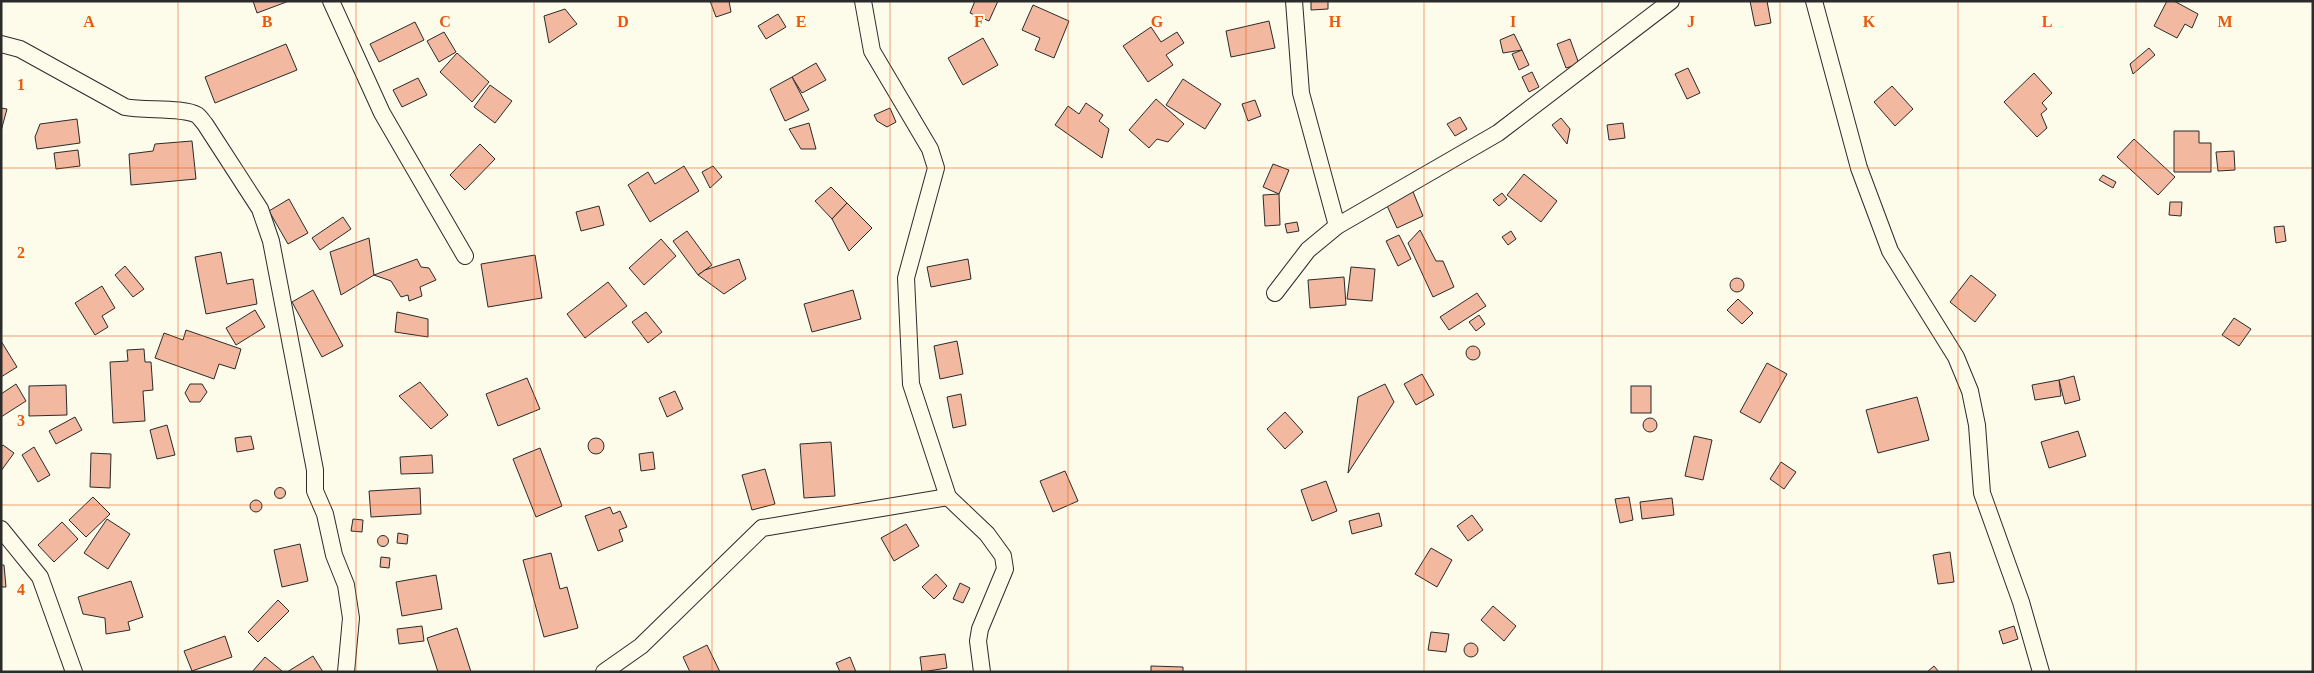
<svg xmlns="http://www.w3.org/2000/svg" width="2314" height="673" viewBox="0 0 2314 673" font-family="'Times New Roman',serif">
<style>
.building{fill:#f2b8a0;stroke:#2b2b2b}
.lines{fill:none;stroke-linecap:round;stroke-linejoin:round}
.street-casing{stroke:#2b2b2b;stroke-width:18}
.street{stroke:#fdfbea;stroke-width:16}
.grid{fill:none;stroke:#e8590c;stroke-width:1;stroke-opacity:0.55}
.grid-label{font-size:16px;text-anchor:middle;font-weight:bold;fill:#e8590c;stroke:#fdfbea;stroke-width:4;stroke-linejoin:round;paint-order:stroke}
</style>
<rect width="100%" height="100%" fill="#fdfbea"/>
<g class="building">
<polygon points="253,1 289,1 257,13"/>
<polygon points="710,1 729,1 731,12 716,17"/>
<polygon points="975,1 998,1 989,21 970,13"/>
<polygon points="1311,1 1328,1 1328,9 1311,10"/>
<polygon points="1750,1 1767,1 1771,23 1755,26"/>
<polygon points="2167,1 2174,1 2198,14 2192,28 2185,24 2177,38 2154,26"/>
<polygon points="1033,5 1069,21 1054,58 1035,50 1040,38 1022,30"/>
<polygon points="565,9 577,24 549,43 544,16"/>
<polygon points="778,14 786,27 766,39 758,26"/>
<polygon points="1269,21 1275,48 1231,57 1226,31"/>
<polygon points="415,22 424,40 379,62 370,44"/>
<polygon points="1151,27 1161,42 1177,32 1184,43 1166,55 1173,65 1148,82 1123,46"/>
<polygon points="444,32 456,52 439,62 427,41"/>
<polygon points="1514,34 1522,50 1503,53 1500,40"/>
<polygon points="983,38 998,65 963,85 948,58"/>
<polygon points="1570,39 1579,64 1566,68 1557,44"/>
<polygon points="286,44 297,70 215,103 205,77"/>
<polygon points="2149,48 2155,55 2133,74 2130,64"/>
<polygon points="1522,50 1529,65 1519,70 1512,54"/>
<polygon points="457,53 489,82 472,102 440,72"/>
<polygon points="816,63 826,80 802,93 792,77"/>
<polygon points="1688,68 1700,93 1687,99 1675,74"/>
<polygon points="1532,72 1539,87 1529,92 1522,77"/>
<polygon points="2034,73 2052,93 2042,103 2047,109 2041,114 2047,128 2037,137 2004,102"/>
<polygon points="792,77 809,110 785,121 770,89"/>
<polygon points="418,78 427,95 402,107 393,90"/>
<polygon points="1183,79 1221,104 1205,129 1166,105"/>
<polygon points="490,85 512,101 495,123 474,107"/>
<polygon points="1892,86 1913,109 1895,126 1874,102"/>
<polygon points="1156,99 1184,124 1168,142 1157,139 1149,148 1129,130"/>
<polygon points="1255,100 1261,116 1248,121 1242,104"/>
<polygon points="1086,103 1103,115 1099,121 1109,129 1102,158 1055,125 1068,106 1079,114"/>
<polygon points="1,108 7,109 1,131"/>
<polygon points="890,108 896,122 887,127 877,121 874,115"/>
<polygon points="1460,117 1467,129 1455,136 1447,124"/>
<polygon points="1561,118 1570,129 1567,144 1552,125"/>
<polygon points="77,119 80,143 37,149 35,137 40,124"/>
<polygon points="809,123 816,149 801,149 789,129"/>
<polygon points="1623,123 1625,138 1609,140 1607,125"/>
<polygon points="2174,131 2199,131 2199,143 2211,143 2211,172 2174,172"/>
<polygon points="2134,139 2175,177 2158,195 2117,157"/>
<polygon points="192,141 196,179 131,185 129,154 153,151 155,144"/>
<polygon points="480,144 495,159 465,190 450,175"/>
<polygon points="78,150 80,166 56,169 54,153"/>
<polygon points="2234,151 2235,170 2218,171 2216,152"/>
<polygon points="1273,164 1289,170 1279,194 1263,187"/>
<polygon points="684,166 699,191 650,222 628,185 648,172 655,184"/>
<polygon points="713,166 722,177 710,188 702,172"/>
<polygon points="1524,174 1557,201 1541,222 1507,195"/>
<polygon points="2103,175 2116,182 2113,188 2099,180"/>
<polygon points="831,187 847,203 832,219 815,201"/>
<polygon points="1411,187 1423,216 1397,228 1384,199"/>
<polygon points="1502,193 1507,199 1499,206 1493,200"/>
<polygon points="1279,194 1280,225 1265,226 1263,195"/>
<polygon points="289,199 308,233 288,244 269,211"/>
<polygon points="2170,202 2182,202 2181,216 2169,215"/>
<polygon points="847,203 872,228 849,251 832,219"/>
<polygon points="599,206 604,225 581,231 576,212"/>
<polygon points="343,217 351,229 320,250 312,238"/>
<polygon points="1297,222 1299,231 1287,233 1285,224"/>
<polygon points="2284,226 2286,241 2276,243 2274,227"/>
<polygon points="1420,230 1436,261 1443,261 1454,287 1433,297 1408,243"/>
<polygon points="687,231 712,265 698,275 673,241"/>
<polygon points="1511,231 1516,239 1508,245 1502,237"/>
<polygon points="1399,235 1411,259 1398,266 1386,241"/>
<polygon points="369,238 374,275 341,295 330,252"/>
<polygon points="661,239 676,256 644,285 629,268"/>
<polygon points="221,252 227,284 253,279 257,304 206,314 195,257"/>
<polygon points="535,255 542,298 488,307 481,264"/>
<polygon points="417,259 421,267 429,268 436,280 420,287 422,296 409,301 408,295 401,297 391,281 374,275"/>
<polygon points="739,259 746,279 724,294 698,275 705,270"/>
<polygon points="968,259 971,279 931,287 927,267"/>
<polygon points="125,266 144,289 133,297 115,275"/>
<polygon points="1351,267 1375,269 1372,301 1347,299"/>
<polygon points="1971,275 1996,295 1975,322 1950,302"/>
<polygon points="1344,277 1346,305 1310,308 1308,280"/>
<circle cx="1737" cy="285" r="7"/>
<polygon points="608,282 627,306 585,338 567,314"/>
<polygon points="102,286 115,308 102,316 108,327 95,335 75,303"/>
<polygon points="313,290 343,346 322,357 292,302"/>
<polygon points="853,290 861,319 812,332 804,304"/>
<polygon points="1477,293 1486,306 1449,330 1440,317"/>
<polygon points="1738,299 1753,313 1742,324 1727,310"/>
<polygon points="255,310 265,327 236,345 226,328"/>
<polygon points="397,312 428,319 428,337 395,332"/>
<polygon points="646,312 662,332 648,343 632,322"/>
<polygon points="1479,315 1485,324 1476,331 1469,322"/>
<polygon points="2234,318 2251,329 2239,346 2222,335"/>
<polygon points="186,330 241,349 235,369 219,364 214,379 155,358 164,333 183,340"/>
<polygon points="1,341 17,367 1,377"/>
<polygon points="957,341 963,374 940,379 934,346"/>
<circle cx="1473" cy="353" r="7"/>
<polygon points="144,349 145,362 151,362 153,390 143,391 145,421 113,423 110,362 128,361 127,350"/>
<polygon points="1767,363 1787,374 1760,423 1740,412"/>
<polygon points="1422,374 1434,395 1416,405 1404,384"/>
<polygon points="2074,376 2080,400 2065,404 2059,380"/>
<polygon points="527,378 540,409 498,426 486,394"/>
<polygon points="2059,380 2061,396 2035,400 2032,385"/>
<polygon points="420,382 448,415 431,429 399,396"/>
<polygon points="16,384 26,401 1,417 1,394"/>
<polygon points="190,384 202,384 207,392 200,402 190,402 185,393"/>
<polygon points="1385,384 1394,402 1348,473 1358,397"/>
<polygon points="66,385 67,415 29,416 29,386"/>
<rect x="1631" y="386" width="20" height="27"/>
<polygon points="675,391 683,409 667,417 659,398"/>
<polygon points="961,394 966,425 953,428 947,397"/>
<polygon points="1917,397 1929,440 1878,453 1866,410"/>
<polygon points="1285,412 1303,432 1285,449 1267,429"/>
<polygon points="75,417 82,430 56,444 49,431"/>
<circle cx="1650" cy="425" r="7"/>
<polygon points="167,425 175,455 157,459 150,430"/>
<polygon points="2078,431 2086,456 2049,468 2041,442"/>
<polygon points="251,436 254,449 237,452 235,438"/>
<polygon points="1694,436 1712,440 1703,480 1685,476"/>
<circle cx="596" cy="446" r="8"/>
<polygon points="831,442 835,496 804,498 800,444"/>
<polygon points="3,445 14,453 1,471 1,447"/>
<polygon points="34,447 50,475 38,482 22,455"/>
<polygon points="540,448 562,506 536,517 513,459"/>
<polygon points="653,452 655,469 641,471 639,454"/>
<polygon points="91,453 111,454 110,488 90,487"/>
<polygon points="432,455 433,473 401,474 400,457"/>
<polygon points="1781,462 1796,472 1784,489 1770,479"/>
<polygon points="765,469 775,504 752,510 742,475"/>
<polygon points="1065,471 1078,501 1053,512 1040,481"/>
<polygon points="1326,481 1337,511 1312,521 1301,490"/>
<circle cx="280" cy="493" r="5.5"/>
<polygon points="420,488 421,514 371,517 369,491"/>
<polygon points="93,497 110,514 86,537 69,520"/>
<polygon points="1629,497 1633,520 1620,523 1615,499"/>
<polygon points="1672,498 1674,515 1642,519 1640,502"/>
<circle cx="256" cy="506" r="6"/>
<polygon points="610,507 613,514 620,511 627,527 619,530 623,541 598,551 585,516"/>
<polygon points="1379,513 1382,526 1352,534 1349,521"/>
<polygon points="1472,515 1483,530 1468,541 1457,526"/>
<polygon points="107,519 130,534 108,569 84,553"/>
<polygon points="353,519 363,520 362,532 351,531"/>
<polygon points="62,522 78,539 54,562 38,545"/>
<polygon points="906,524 919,546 894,561 881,538"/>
<polygon points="398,533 408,535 407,544 397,543"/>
<circle cx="383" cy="541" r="5.5"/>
<polygon points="300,544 308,581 282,587 274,550"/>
<polygon points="1431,548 1452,560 1437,587 1415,574"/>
<polygon points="1950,552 1954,582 1938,584 1933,555"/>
<polygon points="551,553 560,589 567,587 578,628 544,637 523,560"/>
<polygon points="381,557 390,558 389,568 380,567"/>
<polygon points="1,565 4,565 6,587 1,587"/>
<polygon points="936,574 947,586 934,599 922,587"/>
<polygon points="436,575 442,609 402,616 396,582"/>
<polygon points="131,581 143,617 128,622 130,630 106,634 105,618 83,614 78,597"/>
<polygon points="960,583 970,588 963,603 953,599"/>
<polygon points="278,600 289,611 258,642 248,632"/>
<polygon points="1493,606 1516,626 1504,641 1481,620"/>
<polygon points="422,626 424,641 399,644 397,629"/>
<polygon points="2014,626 2018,639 2003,644 1999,631"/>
<polygon points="457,628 471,672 438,672 427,638"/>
<polygon points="1431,632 1449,634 1446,652 1428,650"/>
<polygon points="225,636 232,657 192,671 184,651"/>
<circle cx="1471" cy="650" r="7"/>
<polygon points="707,645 720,672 690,672 683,657"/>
<polygon points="945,654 947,668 922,672 920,657"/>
<polygon points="313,656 323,672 287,672"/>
<polygon points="265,657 282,671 281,672 252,672"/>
<polygon points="850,657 856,672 840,672 836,663"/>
<polygon points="1151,666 1183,667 1183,672 1151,672"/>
<polygon points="1934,666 1939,672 1927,672"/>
</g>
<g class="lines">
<g class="street-casing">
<g id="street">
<polyline points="331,1 382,113 465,256"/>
<polyline points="863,1 872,51 930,149 936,168 906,278 911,384 948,497 987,534 1003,556 1005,569 980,629 978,641 982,672"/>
<polyline points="1294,1 1301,93 1337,226"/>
<polyline points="1814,1 1859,168 1890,251 1956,357 1970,391 1977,425 1982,493 2021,602 2041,672"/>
<path d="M 1,44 L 20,49 L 125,107 C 144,111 183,107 197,115 C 200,117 203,122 205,124 L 260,209 L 271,241 L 315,470 L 315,491 L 325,514 L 334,555 L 346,585 L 351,618 L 346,672"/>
<polyline points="1275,293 1308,250 1337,226 1498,133 1671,1"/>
<polyline points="1,529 40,577 74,672"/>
<polyline points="604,672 641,646 762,528 948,497"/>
</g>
</g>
<use href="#street" class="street"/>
</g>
<path class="grid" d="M 178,1 L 178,672M 356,1 L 356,672M 534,1 L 534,672M 712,1 L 712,672M 890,1 L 890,672M 1068,1 L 1068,672M 1246,1 L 1246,672M 1424,1 L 1424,672M 1602,1 L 1602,672M 1780,1 L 1780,672M 1958,1 L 1958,672M 2136,1 L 2136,672M 1,168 L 2313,168M 1,336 L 2313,336M 1,505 L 2313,505"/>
<g class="grid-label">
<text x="89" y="27">A</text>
<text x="267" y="27">B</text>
<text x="445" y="27">C</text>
<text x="623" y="27">D</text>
<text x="801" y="27">E</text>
<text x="979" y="27">F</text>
<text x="1157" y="27">G</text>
<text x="1335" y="27">H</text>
<text x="1513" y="27">I</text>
<text x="1691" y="27">J</text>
<text x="1869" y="27">K</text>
<text x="2047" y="27">L</text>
<text x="2225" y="27">M</text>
<text x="21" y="90">1</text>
<text x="21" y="258">2</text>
<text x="21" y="426">3</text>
<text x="21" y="595">4</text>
</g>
<rect width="2314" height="673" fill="none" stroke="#2b2b2b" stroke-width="5"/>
</svg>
